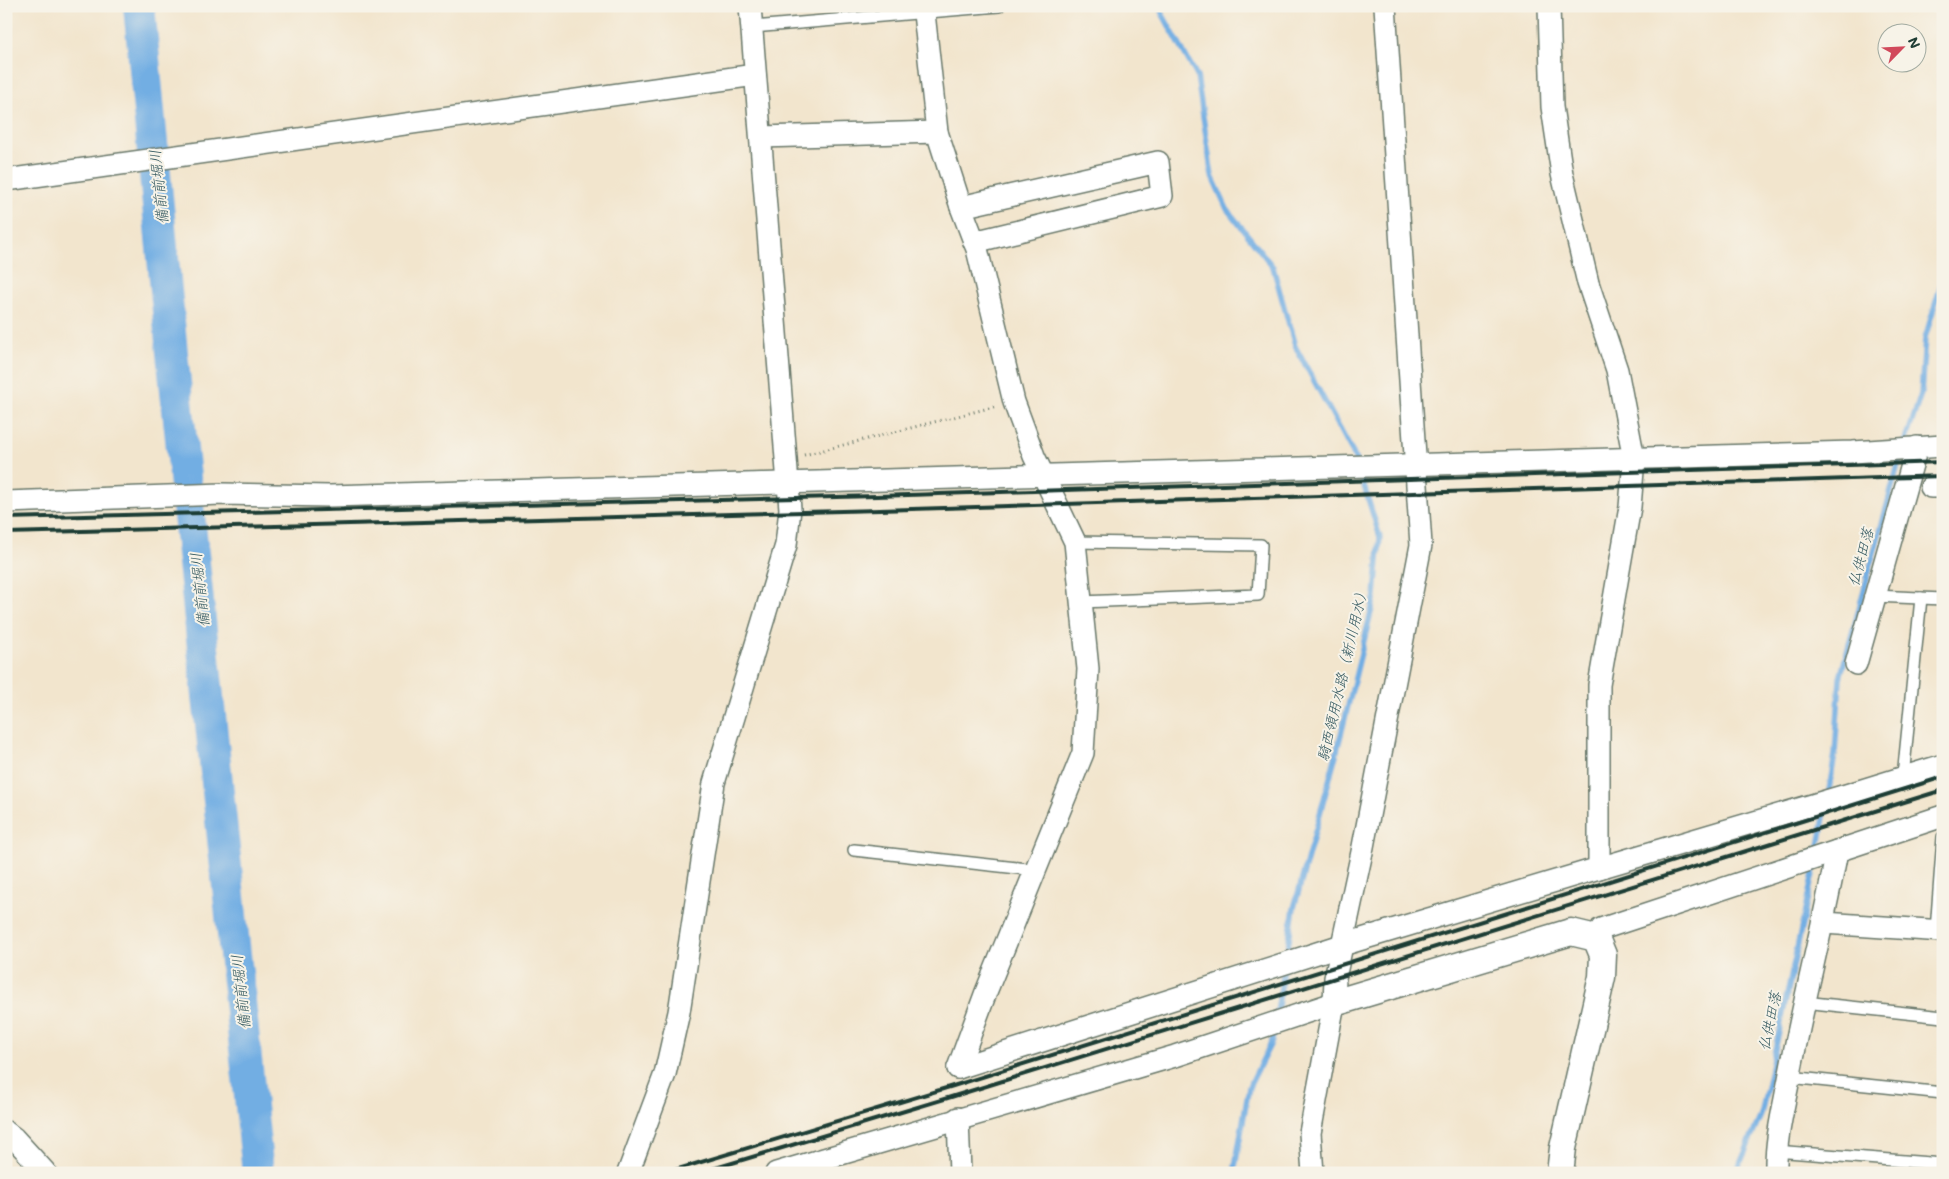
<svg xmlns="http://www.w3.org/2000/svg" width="1949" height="1179" viewBox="0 0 1949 1179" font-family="Mali,'Klee One',sans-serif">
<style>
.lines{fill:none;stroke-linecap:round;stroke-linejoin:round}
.stream{stroke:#72aee3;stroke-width:5.5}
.river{stroke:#72aee3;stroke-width:32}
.service-casing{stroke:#69786a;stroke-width:14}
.minor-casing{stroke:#69786a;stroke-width:24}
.tertiary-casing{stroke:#69786a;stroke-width:29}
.path{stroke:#69786a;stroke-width:3;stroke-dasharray:1 4;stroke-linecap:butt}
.service{stroke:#fff;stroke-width:11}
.minor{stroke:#fff;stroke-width:21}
.tertiary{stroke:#fff;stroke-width:26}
.rail{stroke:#1f3d34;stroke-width:4}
.labels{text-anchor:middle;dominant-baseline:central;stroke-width:4;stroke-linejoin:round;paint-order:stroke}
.water-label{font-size:15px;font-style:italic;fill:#345960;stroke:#f7f3e8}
</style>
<rect width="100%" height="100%" fill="#f7f3e8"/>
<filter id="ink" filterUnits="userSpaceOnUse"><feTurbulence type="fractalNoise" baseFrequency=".02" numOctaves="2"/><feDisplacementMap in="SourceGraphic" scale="10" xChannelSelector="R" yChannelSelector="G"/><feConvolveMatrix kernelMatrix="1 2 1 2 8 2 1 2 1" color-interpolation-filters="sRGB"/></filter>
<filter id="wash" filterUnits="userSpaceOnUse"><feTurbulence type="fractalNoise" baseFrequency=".0096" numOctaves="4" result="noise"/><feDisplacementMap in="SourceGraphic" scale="20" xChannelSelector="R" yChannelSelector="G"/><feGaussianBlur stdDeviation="1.12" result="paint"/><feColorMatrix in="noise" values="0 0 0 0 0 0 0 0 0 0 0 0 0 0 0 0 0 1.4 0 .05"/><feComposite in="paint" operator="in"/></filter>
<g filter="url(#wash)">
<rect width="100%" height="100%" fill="#f2e5cd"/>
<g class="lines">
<g class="stream">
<polyline points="1160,6 1163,15 1197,76 1212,176 1227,209 1273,267 1295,346 1353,453 1356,461"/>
<polyline points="1905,443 1921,394 1925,338 1943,278"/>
<polyline points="1828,796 1835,754 1840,678 1901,454"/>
<polyline points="1819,847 1826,805"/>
<polyline points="1286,959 1294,908 1335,759 1375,596 1380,537 1359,470"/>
<polyline points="1276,1018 1284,968"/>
<polyline points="1234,1173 1249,1087 1272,1041 1274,1027"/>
<polyline points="1736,1173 1761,1115 1814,869"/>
</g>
<polyline class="river" points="139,6 172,353 258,1173"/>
</g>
</g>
<g filter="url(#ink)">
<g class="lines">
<g class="service-casing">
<g id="service">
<polyline points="752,27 999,6"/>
<polyline points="1075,542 1261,545 1258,595 1081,602"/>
<polyline points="1874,596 1943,599"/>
<polyline points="1903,777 1921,598"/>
<polyline points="854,850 1036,870"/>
<polyline points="1936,931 1943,837"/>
<polyline points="1804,1002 1943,1017"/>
<polyline points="1789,1077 1943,1093"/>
<polyline points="1775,1151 1943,1164"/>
</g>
</g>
<g class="minor-casing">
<g id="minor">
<polyline points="924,13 937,132"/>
<polyline points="761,137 937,132 961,207 977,249 1014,402 1034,456 1075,542 1088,669 1083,753 986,992 958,1068"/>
<polyline points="6,180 755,75"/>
<polyline points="961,207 1158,162 1162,196 974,242"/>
<polyline points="1931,487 1943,487"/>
<polyline points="6,502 222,494 330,496 1853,452 1943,446"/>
<polyline points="1856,664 1917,447"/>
<polyline points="1599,868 1846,795 1943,765"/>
<polyline points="1824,923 1943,931"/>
<polyline points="1596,938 1601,929 1837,851"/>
<polyline points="958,1068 1342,945 1599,868 1599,685 1630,507 1634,459 1617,370 1588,283 1562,174 1552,107 1549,6"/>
<polyline points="958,1118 960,1173"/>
<polyline points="6,1132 14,1138 46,1173"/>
<polyline points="628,1173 665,1074 679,1012 714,783 786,545 790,509 750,6"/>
<polyline points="776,1173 1175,1056 1334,1003"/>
<polyline points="1313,1173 1310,1133 1334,1003 1335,978 1362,852 1421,545 1385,6"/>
<path d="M 1776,1173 C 1775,1141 1783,1110 1789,1079 C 1803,1002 1823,927 1837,851 L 1943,816"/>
</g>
</g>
<g class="tertiary-casing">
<polyline id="tertiary" points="1334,1003 1571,932 1596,938 1603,955 1602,977 1563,1148 1560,1173"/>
</g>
<g class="path">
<polyline points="1929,6 1943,10"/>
<polyline points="804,455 997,406"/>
</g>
<use href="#service" class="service"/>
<use href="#minor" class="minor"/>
<use href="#tertiary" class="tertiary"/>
<g class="rail">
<polyline points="6,518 877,496 1943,462"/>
<polyline points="6,533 880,510 1943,476"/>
<polyline points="665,1173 953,1086 1943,777"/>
<polyline points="699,1173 951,1097 1943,790"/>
</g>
</g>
</g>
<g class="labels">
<g class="water-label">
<text transform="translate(158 187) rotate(-96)">備前前堀川</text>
<text transform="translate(1860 557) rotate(-75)">仏供田落</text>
<text transform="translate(199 590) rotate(-96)">備前前堀川</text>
<text transform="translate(1342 673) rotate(-77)">騎西領用水路（新川用水）</text>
<text transform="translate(240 992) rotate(-96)">備前前堀川</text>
<text transform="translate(1769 1021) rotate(-78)">仏供田落</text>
</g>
</g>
<rect width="1949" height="1179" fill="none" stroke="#f7f3e8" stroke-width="25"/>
<g transform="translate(1902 48) rotate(66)"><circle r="24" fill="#f7f3e8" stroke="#a1aaa0"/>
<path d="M0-4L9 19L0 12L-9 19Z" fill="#d1495b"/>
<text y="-8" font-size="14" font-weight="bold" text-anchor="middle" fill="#1f3d34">N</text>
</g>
</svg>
